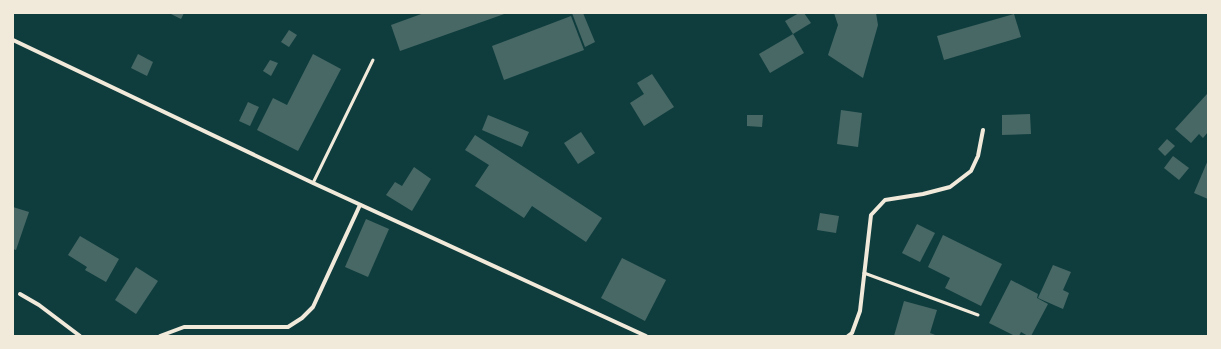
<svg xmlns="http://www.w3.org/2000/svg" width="1221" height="349" viewBox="0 0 1221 349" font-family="'Roboto Condensed',sans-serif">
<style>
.building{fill:#486865}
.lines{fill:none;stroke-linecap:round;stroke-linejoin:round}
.service{stroke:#f1e9da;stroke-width:3}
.minor{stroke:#f1e9da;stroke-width:4}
</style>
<rect width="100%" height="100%" fill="#0f3d3e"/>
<g class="building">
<polygon points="169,13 184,13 181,19"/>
<polygon points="424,13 507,13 400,51 391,25"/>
<polygon points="572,13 583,13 595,42 585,47"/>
<polygon points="799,13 804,13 811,23 793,34 785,21"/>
<polygon points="834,13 876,13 878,25 863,78 828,55 838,25"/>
<polygon points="1014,14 1021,37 944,60 937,36"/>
<polygon points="571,16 584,50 504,80 492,46"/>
<polygon points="289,30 297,35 289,47 281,42"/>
<polygon points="793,34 804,53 770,73 759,54"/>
<polygon points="138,54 153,62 147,76 131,68"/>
<polygon points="313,54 341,69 298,151 257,130 273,98 287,105"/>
<polygon points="270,60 278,63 271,76 263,71"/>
<polygon points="652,74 674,107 644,126 630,103 644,94 637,83"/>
<polygon points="1207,94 1208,95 1208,132 1203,138 1199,134 1191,143 1175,129"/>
<polygon points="248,102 259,107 250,126 239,121"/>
<polygon points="841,110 862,113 858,147 837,144"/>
<polygon points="1030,114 1031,134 1002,135 1002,115"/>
<polygon points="488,115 529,132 522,147 482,130"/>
<polygon points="747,115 763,115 762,127 747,126"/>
<polygon points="581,132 595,153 578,164 564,143"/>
<polygon points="475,135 602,218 586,242 532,206 524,218 475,186 489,165 465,150"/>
<polygon points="1167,139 1175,146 1165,156 1158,149"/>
<polygon points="1173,156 1189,168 1179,180 1164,168"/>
<polygon points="1208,160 1208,199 1194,193"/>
<polygon points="414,167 431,179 412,211 386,195 395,182 402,186"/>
<polygon points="13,207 29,212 16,250 13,249"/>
<polygon points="820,213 839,216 836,233 817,230"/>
<polygon points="366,219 389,229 368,277 345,267"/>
<polygon points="917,224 935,233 920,262 902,253"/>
<polygon points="943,235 1002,264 981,306 945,288 950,278 928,267"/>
<polygon points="80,236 119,259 106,282 85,270 87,267 68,255"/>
<polygon points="622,258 666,280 645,321 601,298"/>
<polygon points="1053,265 1071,272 1063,290 1069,293 1063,309 1038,298"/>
<polygon points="136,267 158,281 136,314 115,300"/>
<polygon points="1011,280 1038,294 1037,298 1048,304 1031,336 1028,336 1021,332 1019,336 1015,336 989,323"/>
<polygon points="904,301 937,310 930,333 938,336 894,336"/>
</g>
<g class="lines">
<g class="service">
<polyline points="313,183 373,60"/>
<polyline points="864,273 978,315"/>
</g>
<g class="minor">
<polyline points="13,40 313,183 646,336"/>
<polyline points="20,294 39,305 80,336"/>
<polyline points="160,336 184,327 288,327 302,318 313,307 360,205"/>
<polyline points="848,336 852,333 860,311 871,215 885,200 923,194 950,187 971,171 978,156 983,130"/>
</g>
</g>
<rect width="1221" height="349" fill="none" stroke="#f1e9da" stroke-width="28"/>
</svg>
